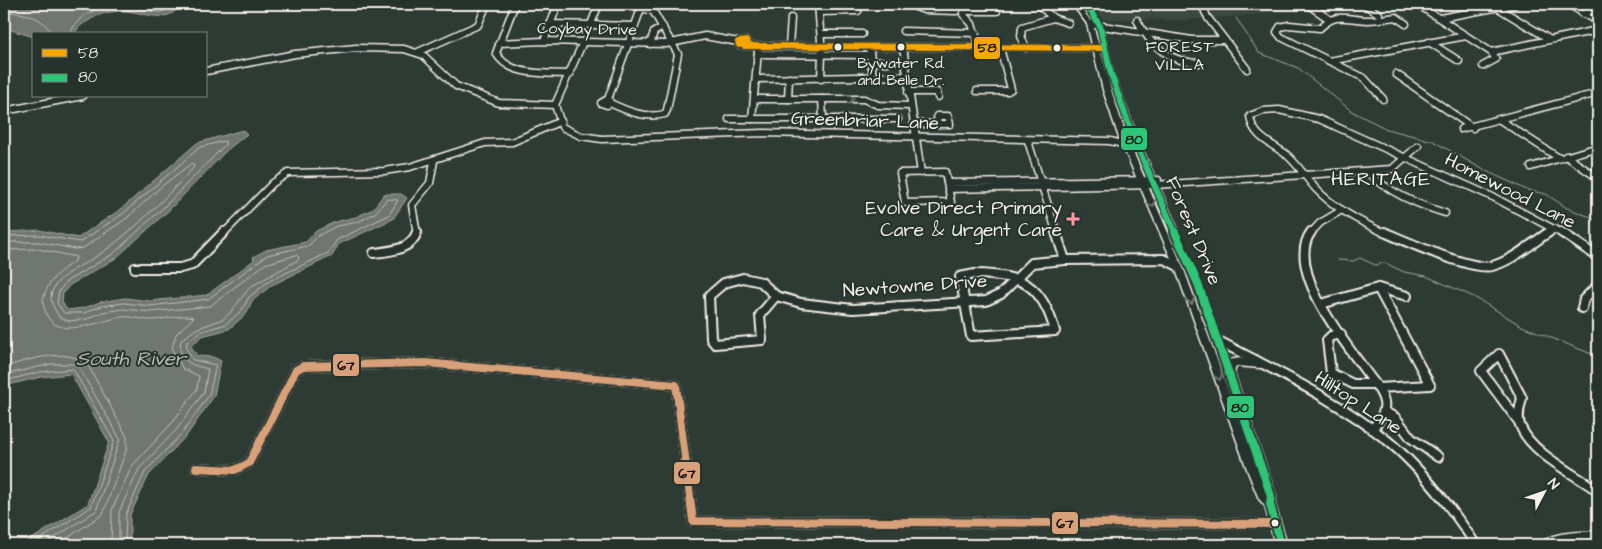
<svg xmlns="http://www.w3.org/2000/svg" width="1602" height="549" viewBox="0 0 1602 549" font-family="'Architects Daughter',sans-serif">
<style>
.built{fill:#3c4841}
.water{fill:#6f7770;stroke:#a4a8a0}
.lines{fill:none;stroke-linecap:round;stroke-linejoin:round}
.shore{stroke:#bfc0b8;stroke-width:1}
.stream{stroke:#a4a8a0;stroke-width:1}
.minor-far1-casing{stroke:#f4f1e8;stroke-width:9}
.minor-casing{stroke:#f4f1e8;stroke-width:12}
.major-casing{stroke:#f4f1e8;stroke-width:3}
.minor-far1{stroke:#26332d;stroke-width:6}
.minor{stroke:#26332d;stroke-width:8}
.major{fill:#26332d;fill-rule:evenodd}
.bus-1-casing{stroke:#26332d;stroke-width:9}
.bus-2-far1-casing{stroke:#26332d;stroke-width:9}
.bus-2-casing{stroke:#26332d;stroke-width:12}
.bus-3-casing{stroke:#26332d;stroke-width:12}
.bus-1{stroke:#f7a600;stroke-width:6}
.bus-2-far1{stroke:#2dc577;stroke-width:6}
.bus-2{stroke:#2dc577;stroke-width:8}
.bus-3{stroke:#d9a179;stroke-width:8}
.oneway{stroke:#6e766e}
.bus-dot{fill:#f4f1e8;stroke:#26332d;stroke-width:2}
.poi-dot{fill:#ff9aa2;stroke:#26332d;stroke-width:2}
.labels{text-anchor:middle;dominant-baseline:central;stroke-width:4;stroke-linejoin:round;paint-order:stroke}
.far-bus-label{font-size:15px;fill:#f4f1e8;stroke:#26332d}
.far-street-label{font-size:16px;fill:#f4f1e8;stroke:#26332d}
.far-neighbourhood-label{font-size:16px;letter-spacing:1px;fill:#f4f1e8;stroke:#26332d}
.street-label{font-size:19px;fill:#f4f1e8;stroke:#26332d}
.poi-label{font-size:19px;fill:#f4f1e8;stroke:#26332d;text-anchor:end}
.neighbourhood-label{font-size:20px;letter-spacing:1px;fill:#f4f1e8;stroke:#26332d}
.water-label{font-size:20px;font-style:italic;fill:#b8bab2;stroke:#26332d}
.line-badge{stroke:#26332d;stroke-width:2}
.pale-badge-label{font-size:14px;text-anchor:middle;font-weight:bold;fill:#111}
</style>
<rect width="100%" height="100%" fill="#2e3b34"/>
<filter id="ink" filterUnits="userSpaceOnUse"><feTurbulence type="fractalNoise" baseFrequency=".02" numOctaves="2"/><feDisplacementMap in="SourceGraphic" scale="10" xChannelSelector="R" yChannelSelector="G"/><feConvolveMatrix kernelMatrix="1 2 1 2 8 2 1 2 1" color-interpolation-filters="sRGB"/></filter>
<g filter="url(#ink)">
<polygon class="built" points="1092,4 1320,4 1251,15 1187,20 1102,19"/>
<g class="water">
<path d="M 4,4 L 181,4 C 168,26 145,12 125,11 C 111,11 100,13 88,21 C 82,24 78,27 75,34 L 34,34 L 34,37 L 11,30 L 4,30 Z"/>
<polygon points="243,130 247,134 227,150 167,212 116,258 70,285 63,293 62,302 67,310 84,308 100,302 125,298 150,301 207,295 254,260 253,257 266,250 306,242 316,231 335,222 356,217 373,209 384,194 401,194 407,198 393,219 339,244 332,256 272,285 252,301 246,314 229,329 202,336 191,346 197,356 213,357 221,361 214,396 187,435 149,475 130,515 130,545 22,545 88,504 109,442 71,374 41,377 4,386 4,231 11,232 39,230 78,238 121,209 197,143"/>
</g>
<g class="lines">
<g class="shore">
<path d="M 4,12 C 23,12 43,16 52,34"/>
<path d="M 71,34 C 75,12 108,4 127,6 C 137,7 148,12 158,12 C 165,12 171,8 176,4"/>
<polyline points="4,236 39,235 80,242 124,213 200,147 225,141 225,145 163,208 113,254 67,281 59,291 57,303 64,313 84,313 101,306 124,303 150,306 208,299 267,255 308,246 319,235 337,226 358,222 375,213 387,199 398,200 389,215 337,240 328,253 269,281 249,297 242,310 226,324 200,332 187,342 186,348 193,360 216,365 209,395 183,432 145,472 126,514 125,545"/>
<path d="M 4,242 L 39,242 L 75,249 L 83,248 L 127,218 L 163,185 L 192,163 L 194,167 C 162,201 129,237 89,261 C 77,268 60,275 53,289 C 48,299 54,308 59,317 L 69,321 L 87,319 L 103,312 L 124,309 L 151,312 L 210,306 L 265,264 L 296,255 L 299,257 L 298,260 L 250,287 L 230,313 L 223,319 L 196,329 L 181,340 C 177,362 192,365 208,369 L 204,392 L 178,428 L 139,469 L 119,512 L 119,545"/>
<path d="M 4,250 L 38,249 L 76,257 L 75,261 C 59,271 47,281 43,300 C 47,347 96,321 122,317 C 131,316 139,319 148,320 C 163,321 180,313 194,317 L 176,334 L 172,349 L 183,369 L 199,376 L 197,389 L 172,423 L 132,466 L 112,510 L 111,545"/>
<path d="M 4,367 C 29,360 66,346 88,365 L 127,437 L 127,448 L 103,514 L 57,545"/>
<polyline points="4,375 51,364 77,364 120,439 96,511 43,545"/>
<polyline points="4,381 40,372 73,369 114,441 91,507 31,545"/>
</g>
<g class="stream">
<polyline points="1236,18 1259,53 1298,68 1353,112 1387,129 1433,141 1484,170 1527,190 1546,194 1567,208 1598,220"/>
<polyline points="1338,260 1353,261 1360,258 1375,265 1385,263 1404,272 1426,276 1474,297 1522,326 1589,353 1598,354"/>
</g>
<g class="minor-far1-casing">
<g id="minor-far1">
<path d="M 515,4 L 496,53 C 509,77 546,73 570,74"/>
<polyline points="818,4 822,54 821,79"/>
<polyline points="908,4 924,10 956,11"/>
<polyline points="1202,4 1206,14"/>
<polyline points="1307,4 1329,19"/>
<polyline points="1364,4 1379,14"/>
<polyline points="1417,4 1491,52 1496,59 1483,66"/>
<polyline points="1040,6 1053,18 1068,23"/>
<polyline points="1495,6 1549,39"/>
<polyline points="962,8 964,4"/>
<polyline points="1314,8 1329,4"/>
<polyline points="966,11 997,11"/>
<polyline points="820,12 858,11"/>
<polyline points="963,14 972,24 979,47"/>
<polyline points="1582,14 1598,8"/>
<polyline points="1208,18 1247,69"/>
<polyline points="1440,18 1516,4"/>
<path d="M 1137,20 C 1150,46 1169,62 1199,63"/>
<polyline points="550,24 635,26"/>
<polyline points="591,24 599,4"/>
<polyline points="1090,24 1192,40 1224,40"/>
<polyline points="903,31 976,33"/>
<polyline points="821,34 862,34"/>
<polyline points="544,41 558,4"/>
<polygon points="747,41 748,44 739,45 738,42"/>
<polyline points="583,42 555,105 562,127 581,136 602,139 763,133 1110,141 1127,145"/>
<polyline points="1429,42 1459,61"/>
<polyline points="499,43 544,41 666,44 705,36 738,42"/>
<polyline points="650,44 654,32 663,27"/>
<polyline points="744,46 1105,48"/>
<polyline points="789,46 791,18"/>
<polyline points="903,47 921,173"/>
<polyline points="1026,48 1021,36 1022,27 1053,18"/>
<polyline points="870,51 873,77"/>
<polyline points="418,52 478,25 487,4"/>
<polyline points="1491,52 1598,30"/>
<polyline points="758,54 870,55"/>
<polyline points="1329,61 1466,36"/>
<polyline points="871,62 888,62"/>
<polyline points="206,71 295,54 356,48 404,49 423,55 456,86 499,103 555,105"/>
<polyline points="1396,74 1473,128"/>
<polyline points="756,79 907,76"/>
<polyline points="977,91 1008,91 1011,89 1000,48"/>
<polyline points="908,92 937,92 938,97"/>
<polyline points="755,99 864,99 878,105 910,106"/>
<polyline points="788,99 789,78"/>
<polyline points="822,99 823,119"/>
<path d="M 1383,99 L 1364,78 L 1281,37 L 1277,32 L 1280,27 L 1289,25 L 1320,28 C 1337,11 1347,20 1368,20 C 1377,20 1387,18 1396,17 L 1406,24"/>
<polyline points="609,100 610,103 607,105 601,103 608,99 642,6"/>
<path d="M 610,103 C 627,111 646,119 665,114 L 667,110 L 678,54 L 653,11 L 641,8"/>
<polyline points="4,111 83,96"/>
<polygon points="937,116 948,116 950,124 938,124"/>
<polyline points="729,119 898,119"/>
<polyline points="752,119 758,51"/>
<polyline points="1500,120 1559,158"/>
<polyline points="914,124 938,124"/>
<polyline points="1461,129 1598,93"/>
<polyline points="1028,141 1057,234"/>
<polyline points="1566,156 1598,178"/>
<polyline points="1531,167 1598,147"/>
<polygon points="945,172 951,202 905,203 900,173"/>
<path d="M 1367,172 C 1390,193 1416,204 1445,213"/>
<polyline points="947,183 1158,180"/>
<polyline points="948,189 1155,185 1392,169 1418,146"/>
<polyline points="223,234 273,183 288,173 384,171 410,167 485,143 512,142 561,121"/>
<polyline points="417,234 412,205 430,183 434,161"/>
<polyline points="1310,234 1320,223 1342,210"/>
<path d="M 1387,234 C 1362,223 1335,209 1316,189 C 1306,178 1299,166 1288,156 C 1274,144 1252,138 1250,116 L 1263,111 L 1279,110 L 1319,119 L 1495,198 L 1563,234"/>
<polyline points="1547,234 1554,229"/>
</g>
</g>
<g class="minor-casing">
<g id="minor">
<polyline points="1056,232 1065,260"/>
<path d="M 1311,232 C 1285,268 1343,340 1364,369 C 1370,378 1382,390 1384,402 C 1386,413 1379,421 1372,429"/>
<path d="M 1384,232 C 1405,241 1472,271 1492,266 C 1512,261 1531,244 1549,232"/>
<polyline points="1561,232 1598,257"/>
<path d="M 374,253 C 391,251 411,250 417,232"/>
<polyline points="135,268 180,268 192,265 224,232"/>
<path d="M 975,274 C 1022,275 1042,284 1055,331 L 971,336 L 960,277 Z"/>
<polygon points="743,278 761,282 776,296 760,315 762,340 715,344 711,339 709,296 724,283"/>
<polyline points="1378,288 1430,385 1378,388"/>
<polyline points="776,296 801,303 853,309 986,301 1001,294 1032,263 1065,260 1164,259 1178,266"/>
<polyline points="1321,304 1378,288 1407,296"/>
<polyline points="1582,308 1584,299 1598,285"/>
<polyline points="1341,334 1331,336 1327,340 1331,373 1353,384 1375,384"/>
<path d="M 1217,340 C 1275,371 1336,399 1388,441 C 1423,470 1451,507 1476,545"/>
<polyline points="1385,412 1396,418 1411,438 1438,457"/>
<path d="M 1519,422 L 1481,371 L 1499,354 L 1522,398 C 1520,407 1517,415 1520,425 C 1530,453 1575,474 1598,491"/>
<polyline points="196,468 235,470 249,463 296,370 303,366 425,363 676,385 693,521 1275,524"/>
</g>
</g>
<g class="major-casing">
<g id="major">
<path d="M 1072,4 L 1078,4 L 1093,24 L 1111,90 L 1126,135 L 1184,270 L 1246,439 L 1194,284 L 1130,139 L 1108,74 L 1097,26 L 1083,4 L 1089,4 L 1103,26 L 1114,74 L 1138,139 L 1202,284 L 1229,360 C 1240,357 1252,358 1263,361 L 1265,364 L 1263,367 L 1260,368 L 1236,366 L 1234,373 L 1276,496 L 1275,504 L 1287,545 L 1275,545 L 1265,506 L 1259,499 L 1248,472 L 1176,270 L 1118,135 L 1103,90 L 1087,24 Z"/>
<polygon points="1562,4 1569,4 1598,20 1598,25"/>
<path d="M 1598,531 L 1598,541 L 1557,545 L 1541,545 C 1547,531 1584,532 1598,531 Z"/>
</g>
</g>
<use href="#minor-far1" class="minor-far1"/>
<use href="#minor" class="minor"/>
<use href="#major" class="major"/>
<g class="bus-1-casing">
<g id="bus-1">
<polygon points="747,41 748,44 739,45 738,42"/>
<polyline points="744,46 1105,48"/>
</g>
</g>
<g class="bus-2-far1-casing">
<polyline id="bus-2-far1" points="1086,4 1100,26 1111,74 1134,139 1176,234"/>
</g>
<g class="bus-2-casing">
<polyline id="bus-2" points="1175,232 1198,284 1271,496 1270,504 1281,545"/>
</g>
<g class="bus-3-casing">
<polyline id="bus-3" points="196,468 235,470 249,463 296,370 303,366 425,363 676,385 693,521 1275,524"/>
</g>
<use href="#bus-1" class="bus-1"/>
<use href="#bus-2-far1" class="bus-2-far1"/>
<use href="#bus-2" class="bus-2"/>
<use href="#bus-3" class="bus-3"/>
</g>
<defs><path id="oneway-chevron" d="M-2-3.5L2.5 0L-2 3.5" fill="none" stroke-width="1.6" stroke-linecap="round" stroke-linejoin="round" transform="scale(1.25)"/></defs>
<g class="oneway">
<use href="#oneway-chevron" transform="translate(851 99)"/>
<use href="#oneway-chevron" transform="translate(1152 204) rotate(67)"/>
<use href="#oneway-chevron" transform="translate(1191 301) rotate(70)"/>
<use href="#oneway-chevron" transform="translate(1219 377) rotate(69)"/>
</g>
</g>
<g class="bus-dot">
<circle cx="838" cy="47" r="4.5"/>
<circle cx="901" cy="47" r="4.5"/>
<circle cx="1057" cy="48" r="4.5"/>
<circle cx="1275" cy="523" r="4.5"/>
</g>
<path class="poi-dot" d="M1070.5 211.5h5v5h5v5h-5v5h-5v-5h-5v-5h5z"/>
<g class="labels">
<g class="far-bus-label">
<text x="901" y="63">Bywater Rd.<tspan x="901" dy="17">and Belle Dr.</tspan></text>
</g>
<g class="far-street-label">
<text transform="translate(587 29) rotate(1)">Coybay Drive</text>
</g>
<g class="far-neighbourhood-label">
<text x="1180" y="47">FOREST<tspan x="1180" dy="18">VILLA</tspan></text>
</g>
<g class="street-label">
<text transform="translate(865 121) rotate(2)">Greenbriar Lane</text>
<text transform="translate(1510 191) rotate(27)">Homewood Lane</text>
<text transform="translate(1193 231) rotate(67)">Forest Drive</text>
<text transform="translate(915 286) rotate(-4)">Newtowne Drive</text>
<text transform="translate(1358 403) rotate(33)">Hilltop Lane</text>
</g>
<g class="poi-label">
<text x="1062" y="208">Evolve Direct Primary<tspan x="1062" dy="22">Care &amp; Urgent Care</tspan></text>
</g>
<g class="neighbourhood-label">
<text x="1381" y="179">HERITAGE</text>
</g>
<g class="water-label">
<text x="131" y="359">South River</text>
</g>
</g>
<g class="line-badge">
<rect x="973" y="36" width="28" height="24" rx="5" fill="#f7a600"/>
<rect x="1120" y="127" width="28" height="24" rx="5" fill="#2dc577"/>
<rect x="332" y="353" width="28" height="24" rx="5" fill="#d9a179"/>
<rect x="1226" y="395" width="29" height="24" rx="5" fill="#2dc577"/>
<rect x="673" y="461" width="28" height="24" rx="5" fill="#d9a179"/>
<rect x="1051" y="511" width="28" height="24" rx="5" fill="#d9a179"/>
</g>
<g class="pale-badge-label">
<text x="987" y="52">58</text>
<text x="1134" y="144">80</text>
<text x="346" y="370">67</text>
<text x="1240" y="412">80</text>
<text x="687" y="478">67</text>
<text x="1065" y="528">67</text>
</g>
<rect width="1602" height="549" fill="none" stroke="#26332d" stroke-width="20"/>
<rect x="10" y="10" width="1582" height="529" fill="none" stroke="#f4f1e8" stroke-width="2" filter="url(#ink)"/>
<rect x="32" y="32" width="175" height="65" fill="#26332d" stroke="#787f78"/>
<rect x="42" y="49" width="25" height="8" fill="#f7a600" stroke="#787f78"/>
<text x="78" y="58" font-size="15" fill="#f4f1e8">58</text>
<rect x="42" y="74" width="25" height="8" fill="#2dc577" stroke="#787f78"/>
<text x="78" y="82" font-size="15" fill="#f4f1e8">80</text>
<g transform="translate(1544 492) rotate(49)" stroke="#26332d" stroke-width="4" paint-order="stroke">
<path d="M0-4L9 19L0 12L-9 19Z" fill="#f4f1e8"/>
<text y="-8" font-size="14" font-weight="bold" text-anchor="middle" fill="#f4f1e8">N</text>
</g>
</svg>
